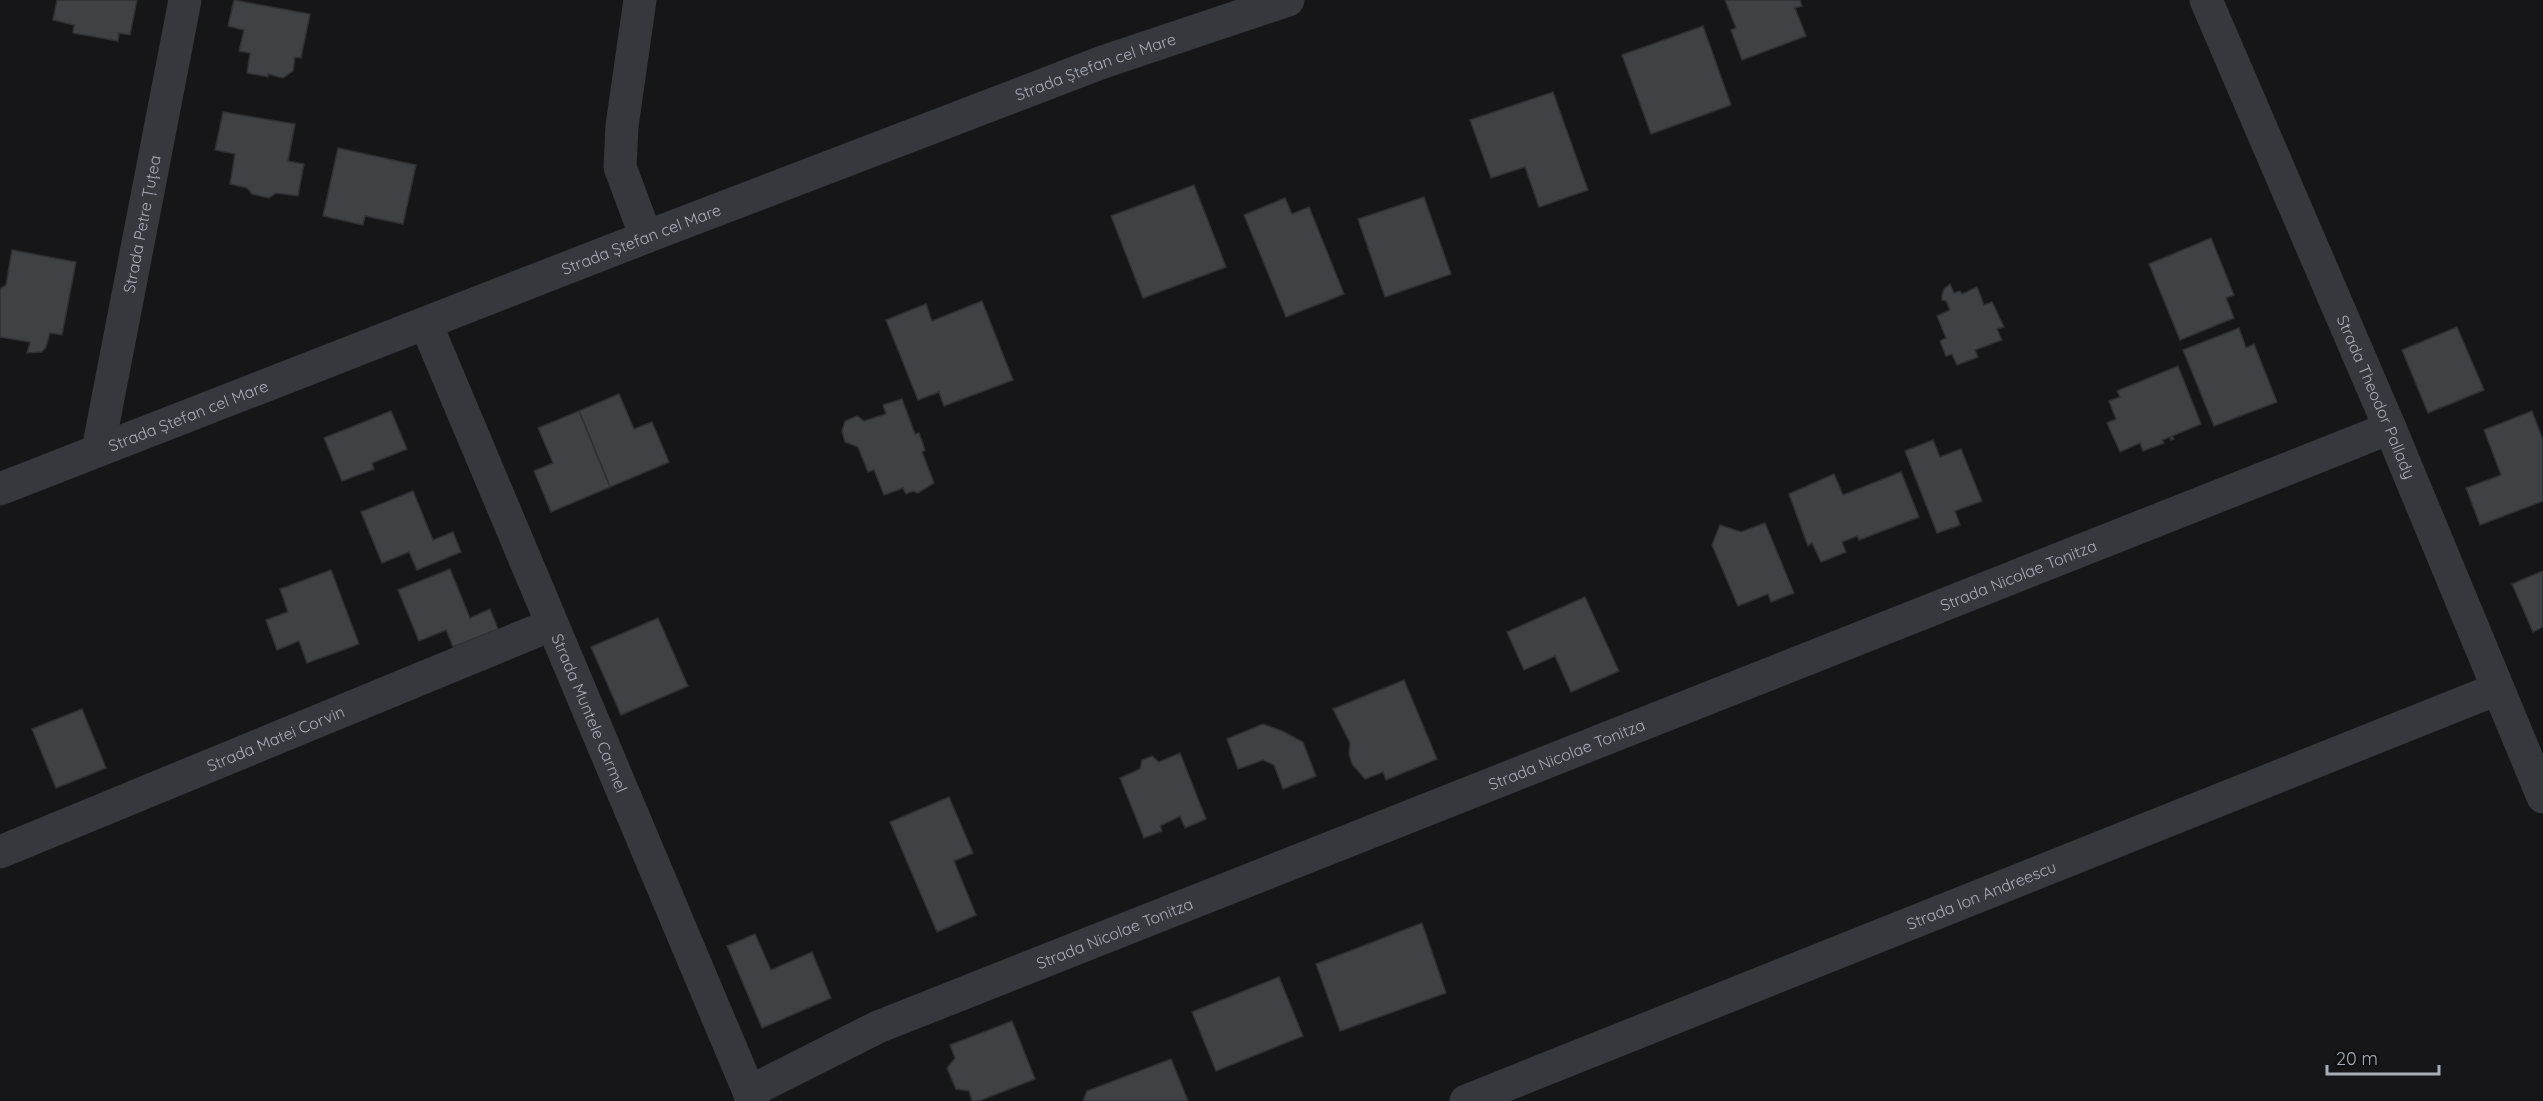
<svg xmlns="http://www.w3.org/2000/svg" width="2543" height="1101" viewBox="0 0 2543 1101" font-family="Quicksand,sans-serif">
<style>
.building{fill:#404145;stroke:#303034;stroke-width:1.5}
.lines{fill:none;stroke-linecap:round;stroke-linejoin:round}
.minor{stroke:#37383d;stroke-width:33}
.labels{text-anchor:middle;dominant-baseline:central;stroke-width:4.5;stroke-linejoin:round;paint-order:stroke}
.street-label{font-size:16px;fill:#a8adb8;stroke:#111113}
</style>
<rect width="100%" height="100%" fill="#161618"/>
<g class="building">
<polygon points="57,0 137,0 130,35 119,33 118,41 73,33 74,25 53,20"/>
<polygon points="234,0 310,14 301,58 295,57 293,71 283,78 268,74 268,77 247,73 250,53 239,51 244,30 228,26"/>
<polygon points="1725,0 1800,0 1802,6 1795,8 1806,36 1742,60 1731,30 1736,28"/>
<polygon points="1703,26 1731,105 1651,134 1622,55"/>
<polygon points="1553,92 1588,190 1539,207 1525,167 1491,178 1470,120"/>
<polygon points="223,112 295,124 288,161 304,164 298,196 276,193 269,198 252,194 247,188 230,184 235,154 215,150"/>
<polygon points="338,148 416,165 403,224 365,216 363,225 323,216"/>
<polygon points="1194,185 1226,267 1143,298 1111,216"/>
<polygon points="1424,197 1451,274 1385,297 1358,219"/>
<polygon points="1285,198 1292,214 1309,207 1344,294 1286,317 1244,215"/>
<polygon points="2211,238 2234,295 2226,298 2234,318 2180,340 2149,264"/>
<polygon points="12,250 76,262 62,335 50,333 46,347 42,352 27,353 30,342 0,337 0,289 6,285"/>
<polygon points="1950,284 1954,293 1960,291 1962,294 1977,287 1984,305 1992,302 2004,327 1997,329 2002,340 1975,350 1978,357 1957,365 1952,354 1946,356 1940,341 1946,338 1937,316 1950,310 1946,301 1942,300 1942,296 1944,289"/>
<polygon points="982,301 1013,380 944,406 939,392 918,400 886,320 926,304 932,321"/>
<polygon points="2457,327 2484,390 2428,413 2402,350"/>
<polygon points="2239,328 2246,348 2254,344 2277,402 2214,426 2183,350"/>
<polygon points="2178,366 2201,424 2172,436 2174,439 2171,440 2170,437 2162,440 2164,443 2143,451 2140,443 2120,452 2107,423 2116,419 2109,401 2120,397 2117,391"/>
<polygon points="619,394 634,429 652,422 669,462 610,487 579,411"/>
<polygon points="902,399 915,434 919,433 925,450 922,452 934,483 918,493 913,491 906,494 903,488 884,495 874,470 868,472 858,447 845,442 842,431 845,421 857,416 864,421 886,414 883,405"/>
<polygon points="391,411 407,449 372,463 374,469 342,481 324,438"/>
<polygon points="579,411 610,487 551,512 534,471 553,463 538,428"/>
<polygon points="2532,411 2543,440 2543,501 2480,525 2466,488 2501,475 2484,430"/>
<polygon points="1933,440 1940,457 1961,449 1982,501 1955,511 1960,525 1937,533 1905,451"/>
<polygon points="1901,472 1919,517 1859,540 1857,536 1842,542 1846,552 1821,562 1812,543 1808,546 1789,494 1834,474 1843,495"/>
<polygon points="413,491 433,540 453,532 461,552 417,570 409,552 382,563 361,512"/>
<polygon points="1765,523 1794,593 1771,602 1768,594 1738,606 1712,545 1720,525 1741,532"/>
<polygon points="450,569 470,618 490,609 498,629 453,647 446,630 419,641 398,590"/>
<polygon points="331,570 359,644 307,663 299,641 277,650 266,620 288,612 280,589"/>
<polygon points="2543,571 2543,627 2533,632 2512,584"/>
<polygon points="1585,597 1619,671 1571,692 1555,656 1524,670 1507,632"/>
<polygon points="658,618 688,686 621,715 591,647"/>
<polygon points="1404,680 1437,759 1386,780 1383,772 1365,779 1352,764 1349,754 1350,743 1333,709"/>
<polygon points="82,709 106,768 56,788 32,729"/>
<polygon points="1263,724 1282,731 1303,742 1316,776 1283,789 1274,765 1263,760 1238,769 1227,739"/>
<polygon points="1180,753 1206,819 1185,828 1180,816 1160,826 1162,831 1144,838 1120,778 1140,769 1142,760 1152,756 1159,762"/>
<polygon points="949,797 973,853 954,861 976,915 937,932 890,822"/>
<polygon points="1422,923 1446,993 1340,1031 1316,964"/>
<polygon points="755,934 771,970 812,952 831,998 762,1028 727,946"/>
<polygon points="1279,977 1303,1036 1216,1071 1192,1012"/>
<polygon points="1012,1021 1035,1079 979,1101 972,1101 969,1091 956,1089 947,1068 955,1058 950,1045"/>
<polygon points="1171,1059 1188,1101 1083,1101 1087,1091"/>
</g>
<g class="lines">
<g class="minor">
<polyline points="640,0 622,126 620,167 646,237"/>
<path id="s1" d="M 2206,0 L 2390,428 L 2543,797"/>
<path id="s2" d="M 426,324 L 753,1101"/>
<path id="s3" d="M 98,450 L 185,0"/>
<path id="s4" d="M 0,489 L 646,237 L 1103,62 L 1288,0"/>
<path id="s5" d="M 0,852 L 551,625"/>
<path id="s6" d="M 749,1092 L 878,1027 L 2390,428"/>
<path id="s7" d="M 1466,1101 L 2497,689"/>
</g>
</g>
<g class="labels">
<g class="street-label">
<text stroke="none"><textPath href="#s4" startOffset="1174">Strada Ștefan cel Mare</textPath></text>
<text stroke="none"><textPath href="#s3" startOffset="230">Strada Petre Țuțea</textPath></text>
<text stroke="none"><textPath href="#s4" startOffset="688">Strada Ștefan cel Mare</textPath></text>
<text stroke="none"><textPath href="#s1" startOffset="432">Strada Theodor Pallady</textPath></text>
<text stroke="none"><textPath href="#s4" startOffset="202">Strada Ștefan cel Mare</textPath></text>
<text stroke="none"><textPath href="#s6" startOffset="1371">Strada Nicolae Tonitza</textPath></text>
<text stroke="none"><textPath href="#s2" startOffset="422">Strada Muntele Carmel</textPath></text>
<text stroke="none"><textPath href="#s5" startOffset="298">Strada Matei Corvin</textPath></text>
<text stroke="none"><textPath href="#s6" startOffset="885">Strada Nicolae Tonitza</textPath></text>
<text stroke="none"><textPath href="#s7" startOffset="555">Strada Ion Andreescu</textPath></text>
<text stroke="none"><textPath href="#s6" startOffset="399">Strada Nicolae Tonitza</textPath></text>
</g>
</g>
<path d="M2327 1065v9h112v-9" fill="none" stroke="#a8adb8" stroke-width="3"/>
<text x="2336" y="1065" font-size="18" fill="#a8adb8" stroke="#111113" stroke-width="4.5" paint-order="stroke">20 m</text>
</svg>
